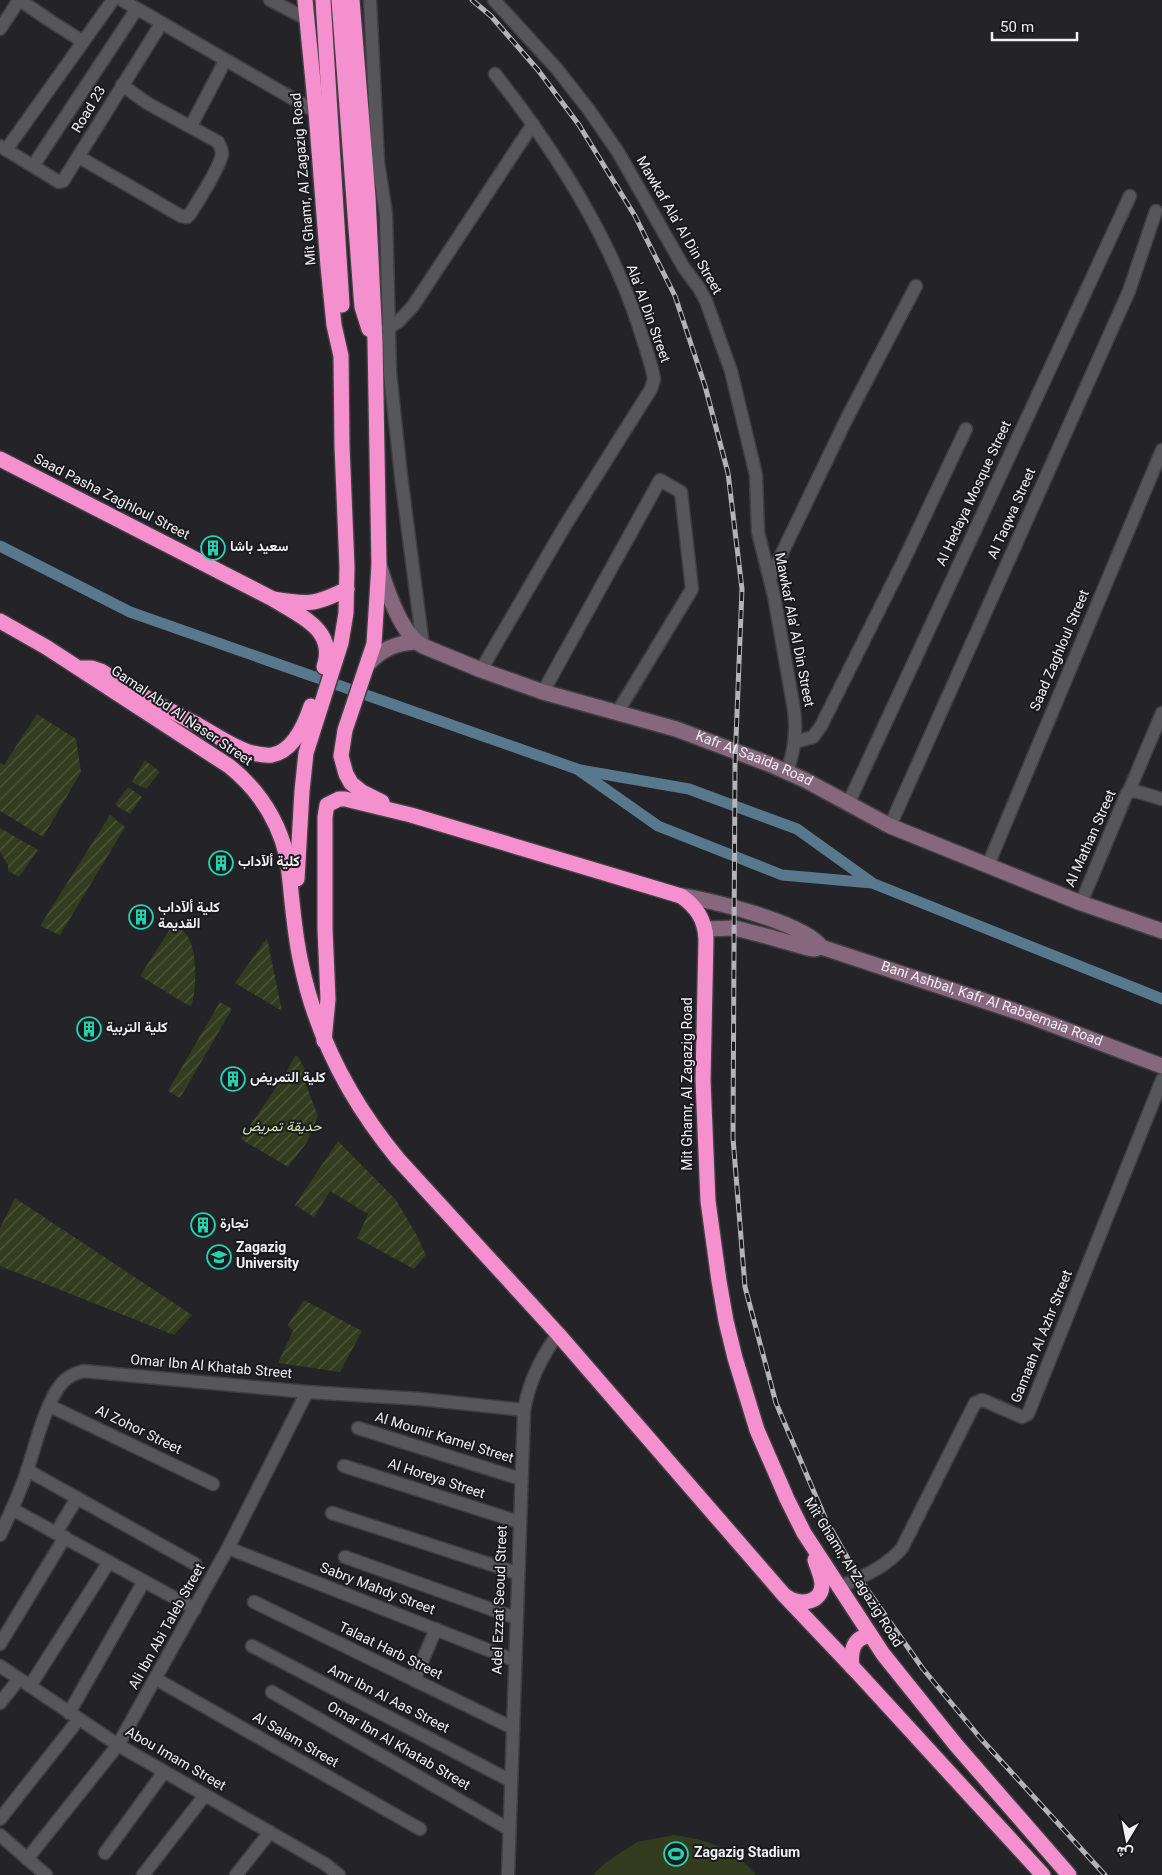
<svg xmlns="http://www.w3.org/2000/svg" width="1162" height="1875" viewBox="0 0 1162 1875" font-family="Georgia,Vazirmatn,serif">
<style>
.grass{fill:#333c1e}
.garden{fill:url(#garden-furrows)}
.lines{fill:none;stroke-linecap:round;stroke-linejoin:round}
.canal{stroke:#58788e;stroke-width:11}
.street-casing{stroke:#3f3e42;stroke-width:15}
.secondary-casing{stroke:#3f3e42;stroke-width:18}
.highway-casing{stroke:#3f3e42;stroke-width:18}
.street{stroke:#57565b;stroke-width:12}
.secondary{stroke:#86677d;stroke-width:15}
.highway{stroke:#f490cd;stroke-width:15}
.rail-casing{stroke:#b4b3b8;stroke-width:5}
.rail{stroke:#1a1a1e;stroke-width:3;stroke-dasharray:9;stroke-linecap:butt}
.labels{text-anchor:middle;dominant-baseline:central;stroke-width:4;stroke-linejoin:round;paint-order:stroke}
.street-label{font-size:14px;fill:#f1f0f4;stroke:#1a1a1e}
.poi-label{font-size:14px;font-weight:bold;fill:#f1f0f4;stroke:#1a1a1e;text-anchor:start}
.park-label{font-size:14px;font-style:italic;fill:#daecb0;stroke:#1a1a1e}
</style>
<defs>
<pattern id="garden-furrows" width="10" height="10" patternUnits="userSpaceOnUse" patternTransform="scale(1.25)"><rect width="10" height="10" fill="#333c1e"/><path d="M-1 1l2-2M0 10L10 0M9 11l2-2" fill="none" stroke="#51583f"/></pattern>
</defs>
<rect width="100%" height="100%" fill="#242328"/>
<path class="grass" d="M 674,1835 C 709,1840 733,1848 756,1875 L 593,1875 L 605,1863 L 637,1842 Z"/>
<g class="garden">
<polygon points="37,714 76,739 81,772 43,837 0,811 0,763 4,765"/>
<polygon points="145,760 160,772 146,789 132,782"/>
<polygon points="128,787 142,797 130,814 115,805"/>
<polygon points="110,815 125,827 60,935 40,926"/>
<polygon points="0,828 38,850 19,877 8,871 8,865 0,852"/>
<path d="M 172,926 C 177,928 183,930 186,934 C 198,950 197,989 191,1007 L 140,976 Z"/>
<polygon points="267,938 282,1011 235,983"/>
<polygon points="220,1002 232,1009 180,1098 168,1091"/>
<polygon points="295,1056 298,1056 307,1075 306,1085 318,1116 307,1142 288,1167 241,1139 285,1074"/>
<polygon points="338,1141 396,1200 416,1234 426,1255 414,1269 357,1238 368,1214 330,1191 314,1217 295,1205"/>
<polygon points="15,1198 192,1315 174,1335 0,1266 0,1228"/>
<polygon points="304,1300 362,1331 340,1372 278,1363 293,1331 288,1325"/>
</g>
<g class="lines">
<g class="canal">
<polyline points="0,546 130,612 577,769 658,826 782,875 872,883 1162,999"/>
<polyline points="580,770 689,789 797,829 871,882"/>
</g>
<g class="street-casing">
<g id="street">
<polyline points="20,0 49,20 82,41"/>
<polyline points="122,0 316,112"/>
<polyline points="270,0 307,19"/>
<polyline points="370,0 378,162 386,214 390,373 401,476 423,646"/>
<path d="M 494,0 L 557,69 L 589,110 L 618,152 L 684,268 L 699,288 L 706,301 L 731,371 L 756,475 L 758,532 L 774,596 L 794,710 C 797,732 795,750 787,771"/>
<polyline points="0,29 19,0"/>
<polyline points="191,126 225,61"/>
<polyline points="0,146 59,182 63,181 161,24"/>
<polyline points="6,150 113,0"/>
<path d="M 79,157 L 181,216 L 187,217 L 190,214 C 198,201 220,168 222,154 C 222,149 220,146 218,142 L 147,103 L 122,85"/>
<polyline points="33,166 136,10"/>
<polyline points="388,328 398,322 413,306 533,124"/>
<polyline points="770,578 847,418 916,286"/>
<path d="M 481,670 L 566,524 L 651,389 L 654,379 C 651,361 644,344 639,327 C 609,235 555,150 495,74"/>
<polyline points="543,692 660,480 681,492 692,589 617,713"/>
<polyline points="795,742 813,737 821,726 903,562 966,429"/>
<polyline points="1129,791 1162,713"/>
<polyline points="848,804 1130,196"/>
<polyline points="890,826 1129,291 1156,211"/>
<polyline points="988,865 1162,450"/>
<polyline points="1081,903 1127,793 1135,791 1162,799"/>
<polyline points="50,1406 213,1484"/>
<polyline points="358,1428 521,1479"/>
<polyline points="344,1466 519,1522"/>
<polyline points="27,1470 195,1564"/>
<polyline points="12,1509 195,1609"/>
<polyline points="332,1513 517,1573"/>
<polyline points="56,1533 77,1498"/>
<path d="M 0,1535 C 10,1514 20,1493 27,1471 C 35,1447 46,1400 63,1382 C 69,1376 76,1373 83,1371 L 307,1392 L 421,1399 L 524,1410"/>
<polyline points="228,1548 514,1660"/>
<polyline points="345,1557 516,1618"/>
<path d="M 840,1587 C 863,1576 885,1568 902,1548 L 975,1403 L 982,1400 L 985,1401 L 1022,1417 L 1028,1414 L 1162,1080"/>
<polyline points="254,1602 513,1728"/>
<polyline points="0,1644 65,1537"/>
<polyline points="252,1646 511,1781"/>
<polyline points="0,1666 118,1745 325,1864 339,1875"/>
<polyline points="156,1679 420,1829"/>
<polyline points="414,1680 436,1629"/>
<polyline points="30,1686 109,1562"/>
<polyline points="272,1692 509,1829"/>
<polyline points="0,1703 19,1679"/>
<polyline points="69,1713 144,1581"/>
<polyline points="0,1819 79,1719"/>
<polyline points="0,1835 46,1875"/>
<polyline points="105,1853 164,1772"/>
<polyline points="27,1859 118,1745 228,1548 307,1392"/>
<polyline points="143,1875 205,1795"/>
<polyline points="236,1875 270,1832"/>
<path d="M 508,1875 L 524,1410 C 529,1382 541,1357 558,1334"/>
</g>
</g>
<g class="secondary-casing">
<g id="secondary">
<path id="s1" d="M 379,565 C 386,588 401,635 423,646 L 481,670 L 543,692 L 676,729 L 769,764 L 805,780 L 890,826 L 1081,903 L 1162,931"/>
<path d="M 368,664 C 382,649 396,643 416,642"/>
<path d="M 681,896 C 709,899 807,924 821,947"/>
<polyline points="705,929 735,928 766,936 808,948 815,949 821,947"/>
<path id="s2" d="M 821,947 L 1024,1014 L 1162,1066"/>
</g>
</g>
<g class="highway-casing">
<g id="highway">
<polyline points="323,0 342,305"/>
<polyline points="339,0 361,295 362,307 369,329"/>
<polyline points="352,0 368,197 375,341 379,565 374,644 345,730 341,756 346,774 351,783 362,792 382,802"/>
<path d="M 0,459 L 273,599 C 308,605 315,605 347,589"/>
<path d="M 273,599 C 299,616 337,629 324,667"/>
<path d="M 0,621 L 46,647 L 229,766 C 259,790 278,819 287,857 C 292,892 293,928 301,963 C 316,1036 351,1102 398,1159 L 558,1334 L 784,1595 L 859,1674 L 1043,1875"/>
<path d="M 82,668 L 92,668 L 101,671 C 132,691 165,708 198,725 C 214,734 231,746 249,752 C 256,754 264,756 272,755 C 293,751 305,724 311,706"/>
<polyline points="297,879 302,791 306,753 341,643 346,613 347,567 342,446 341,356 334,325 328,266 316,112 305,0"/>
<path d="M 324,1041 L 328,999 L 325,929 L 325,817 L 327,805 L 339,799 L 345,799 L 411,815 L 681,896 C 697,907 705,920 706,939 L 703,1080 L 708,1201 L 719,1281 L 726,1321 L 735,1358 L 757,1430 L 787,1499 L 804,1533 L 883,1654 L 956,1745 L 1069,1875"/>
<path d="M 787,1597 C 801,1606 823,1603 822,1583 C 821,1575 817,1567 815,1560"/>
<path d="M 852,1667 C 850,1652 853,1636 871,1636"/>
</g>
</g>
<use href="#street" class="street"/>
<use href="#secondary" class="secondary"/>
<use href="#highway" class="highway"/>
<g class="rail-casing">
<polyline id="rail" points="472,0 491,16 538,70 579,125 635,216 675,296 705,386 728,473 742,589 735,763 733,1138 745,1287 776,1403 826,1520 859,1578 923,1669 982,1740 1105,1875"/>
</g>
<use href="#rail" class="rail"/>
</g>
<defs>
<g id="building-ring" transform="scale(1.25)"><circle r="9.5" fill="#1a1a1e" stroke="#23d5af" stroke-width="1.5"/><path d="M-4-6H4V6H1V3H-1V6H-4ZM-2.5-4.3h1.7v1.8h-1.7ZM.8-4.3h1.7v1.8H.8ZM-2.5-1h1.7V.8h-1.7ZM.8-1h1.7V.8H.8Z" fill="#23d5af"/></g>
<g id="university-ring" transform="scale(1.25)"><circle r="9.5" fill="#1a1a1e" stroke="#23d5af" stroke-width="1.5"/><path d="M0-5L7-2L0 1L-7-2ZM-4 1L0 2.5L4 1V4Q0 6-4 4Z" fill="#23d5af"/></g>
<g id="stadium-ring" transform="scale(1.25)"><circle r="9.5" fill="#1a1a1e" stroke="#23d5af" stroke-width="1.5"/><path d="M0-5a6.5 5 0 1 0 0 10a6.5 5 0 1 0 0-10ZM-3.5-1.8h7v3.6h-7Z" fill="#23d5af"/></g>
</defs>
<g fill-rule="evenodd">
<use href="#building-ring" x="213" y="548"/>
<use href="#building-ring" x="221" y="863"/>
<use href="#building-ring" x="141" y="917"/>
<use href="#building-ring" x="89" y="1029"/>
<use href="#building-ring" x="233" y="1079"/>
<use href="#building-ring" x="203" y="1225"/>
<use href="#university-ring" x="219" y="1257"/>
<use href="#stadium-ring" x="676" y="1854"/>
</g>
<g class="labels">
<g class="street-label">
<text transform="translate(90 110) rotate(-59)">Road 23</text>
<text transform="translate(305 179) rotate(-95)">Mit Ghamr, Al Zagazig Road</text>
<text transform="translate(678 226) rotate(60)">Mawkaf Ala' Al Din Street</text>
<text transform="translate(647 314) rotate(70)">Ala' Al Din Street</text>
<text transform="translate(975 494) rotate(-65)">Al Hedaya Mosque Street</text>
<text transform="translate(111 498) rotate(27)">Saad Pasha Zaghloul Street</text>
<text transform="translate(1013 514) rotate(-66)">Al Taqwa Street</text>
<text transform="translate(793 630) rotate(79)">Mawkaf Ala' Al Din Street</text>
<text transform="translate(1061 651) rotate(-67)">Saad Zaghloul Street</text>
<text transform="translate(181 717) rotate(34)">Gamal Abd Al Naser Street</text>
<text stroke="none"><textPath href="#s1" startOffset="444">Kafr Al Saaida Road</textPath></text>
<text transform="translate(1092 839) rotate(-66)">Al Mathan Street</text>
<text stroke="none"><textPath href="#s2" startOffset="180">Bani Ashbal, Kafr Al Rabaemaia Road</textPath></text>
<text transform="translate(689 1084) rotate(-90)">Mit Ghamr, Al Zagazig Road</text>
<text transform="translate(1043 1337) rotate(-68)">Gamaah Al Azhr Street</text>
<text transform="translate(211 1368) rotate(5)">Omar Ibn Al Khatab Street</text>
<text transform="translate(138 1431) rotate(26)">Al Zohor Street</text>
<text transform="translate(444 1439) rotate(17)">Al Mounir Kamel Street</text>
<text transform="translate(436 1480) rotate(18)">Al Horeya Street</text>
<text transform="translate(852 1573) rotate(58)">Mit Ghamr, Al Zagazig Road</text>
<text transform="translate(377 1590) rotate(21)">Sabry Mahdy Street</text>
<text transform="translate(501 1600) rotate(-88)">Adel Ezzat Seoud Street</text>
<text transform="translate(168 1627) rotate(-61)">Ali Ibn Abi Taleb Street</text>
<text transform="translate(390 1652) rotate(26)">Talaat Harb Street</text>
<text transform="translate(388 1700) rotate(27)">Amr Ibn Al Aas Street</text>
<text transform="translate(295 1741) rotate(30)">Al Salam Street</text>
<text transform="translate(398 1747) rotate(30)">Omar Ibn Al Khatab Street</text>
<text transform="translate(175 1760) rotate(30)">Abou Imam Street</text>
</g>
<g class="poi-label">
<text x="230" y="548">سعيد باشا</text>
<text x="238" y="863">كلية ألآداب</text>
<text x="158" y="909">كلية ألآداب<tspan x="158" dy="16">القديمة</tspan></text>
<text x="106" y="1029">كلية التربية</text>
<text x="250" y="1079">كلية التمريض</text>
<text x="220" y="1225">تجارة</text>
<text x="236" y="1249">Zagazig<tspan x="236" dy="16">University</tspan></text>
<text x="694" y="1854">Zagazig Stadium</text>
</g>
<g class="park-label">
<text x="282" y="1128">حديقة تمريض</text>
</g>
</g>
<g transform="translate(1127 1840) rotate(190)" stroke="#1a1a1e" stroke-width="4" paint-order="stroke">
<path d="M0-4L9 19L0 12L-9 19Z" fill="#f1f0f4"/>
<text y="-8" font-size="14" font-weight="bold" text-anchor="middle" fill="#f1f0f4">ش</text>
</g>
<path d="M992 32v8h85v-8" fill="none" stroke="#f1f0f4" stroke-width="2.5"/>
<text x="1000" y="32" font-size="15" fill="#f1f0f4" stroke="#1a1a1e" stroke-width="4" paint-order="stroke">50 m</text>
</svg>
